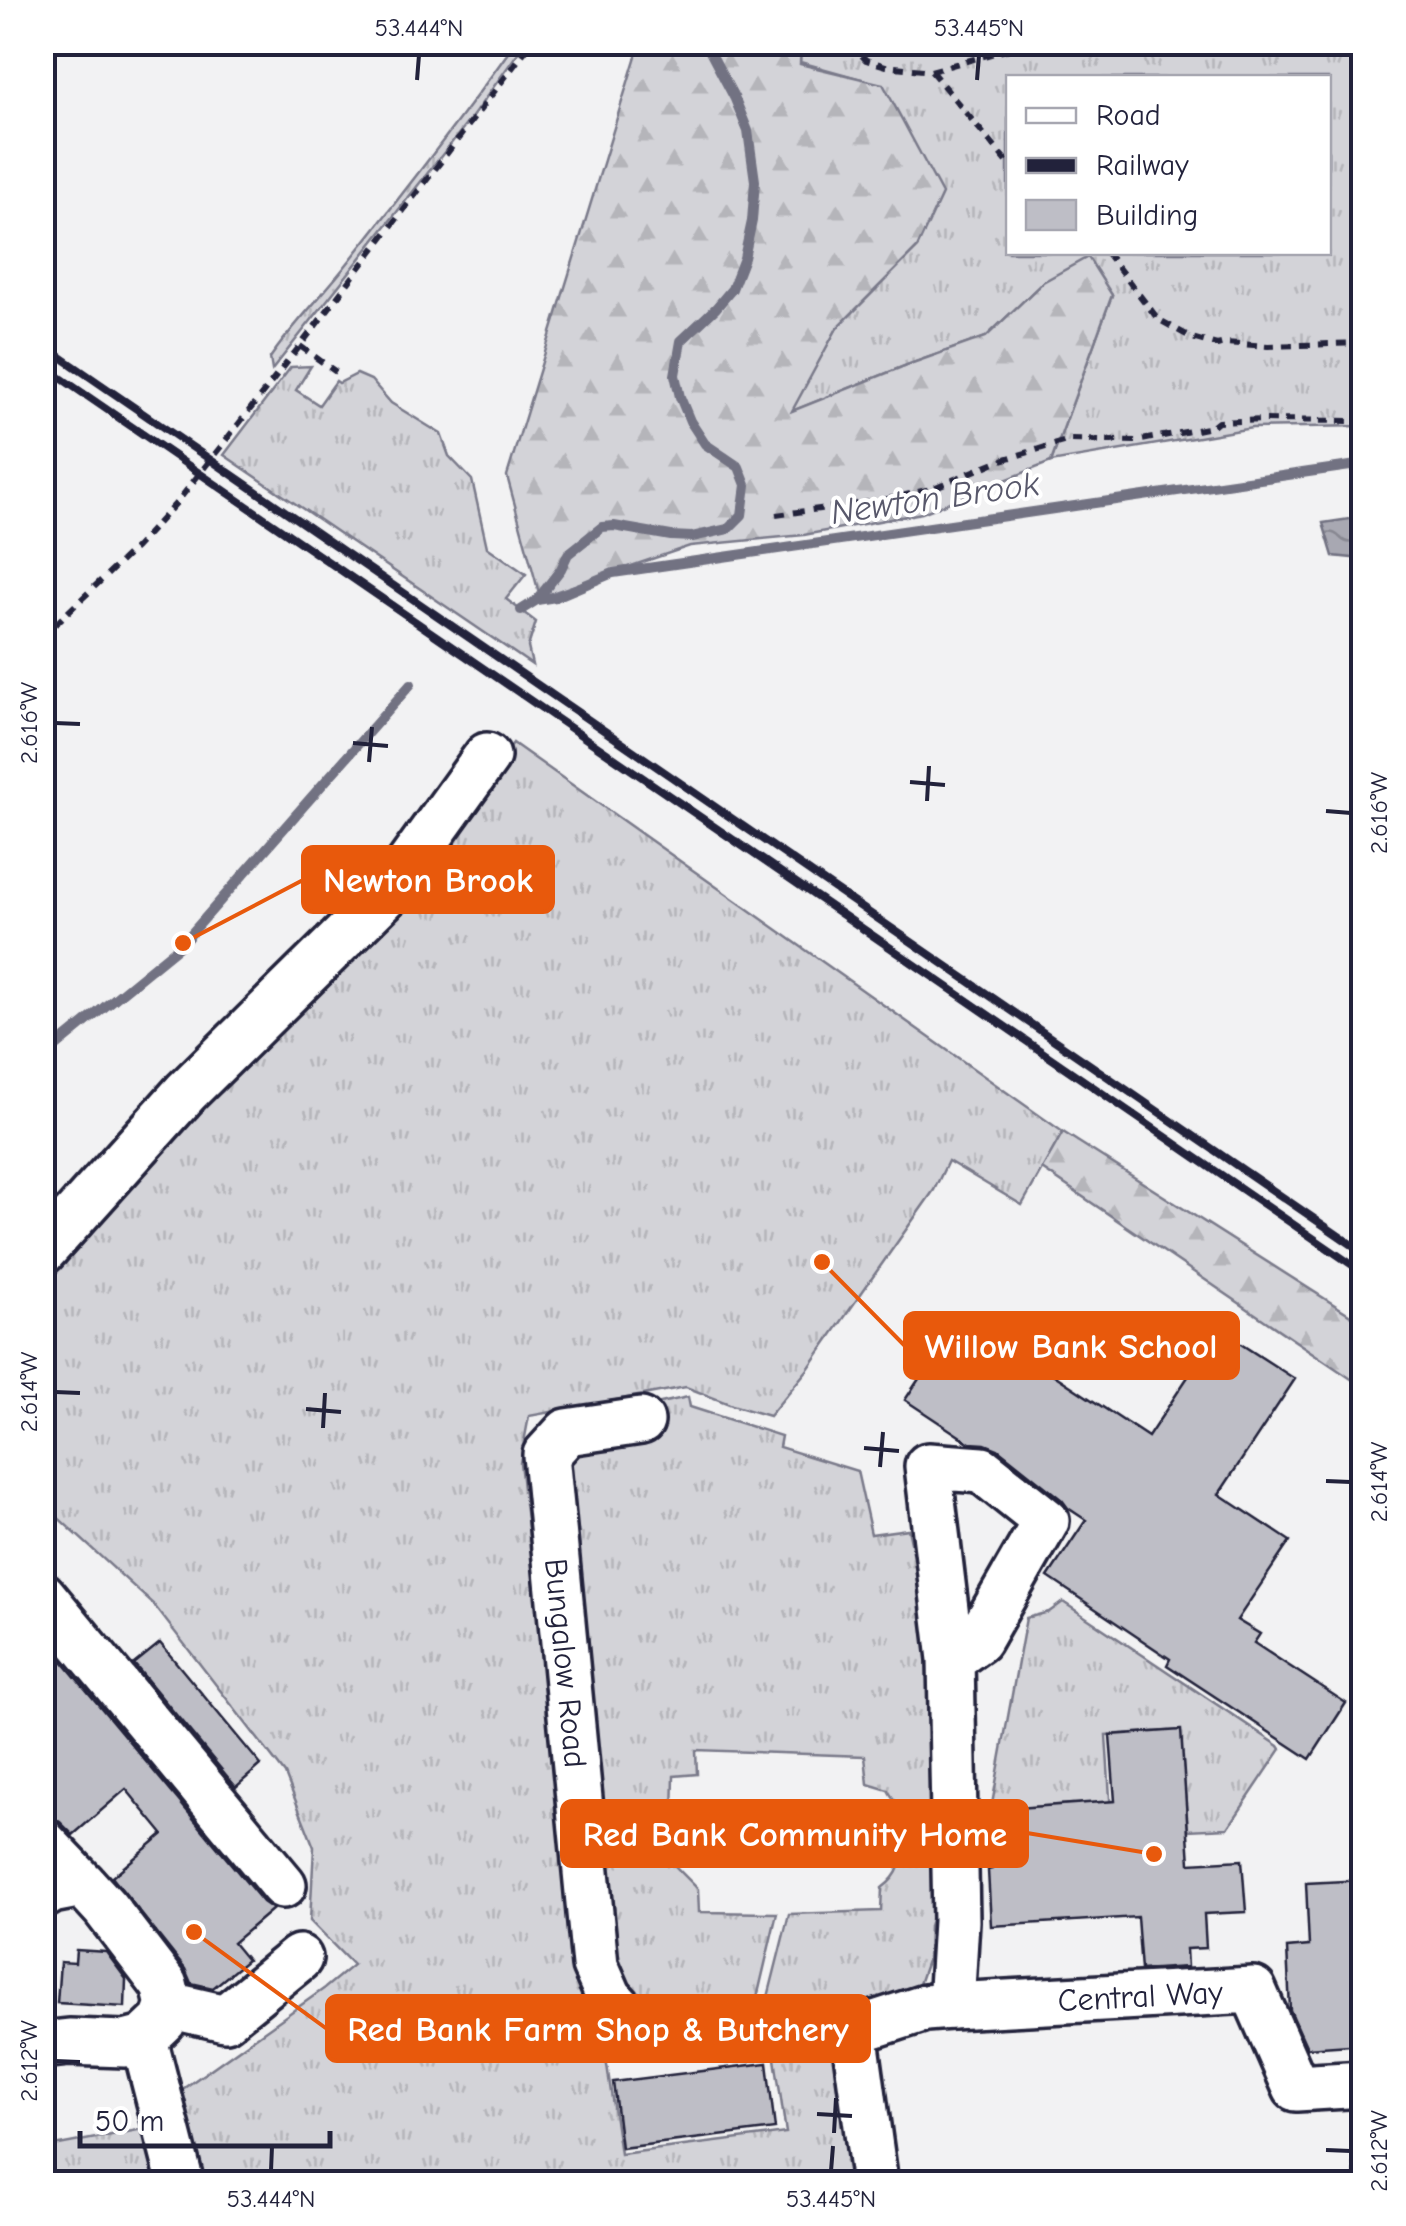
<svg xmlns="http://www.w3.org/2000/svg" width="1406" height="2226" viewBox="0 0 1406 2226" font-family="'Comic Neue',sans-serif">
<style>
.grass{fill:url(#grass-tufts);stroke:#7a7a8a;stroke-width:2.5;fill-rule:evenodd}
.forest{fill:url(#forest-firs);stroke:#7a7a8a;stroke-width:2.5}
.water{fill:url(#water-waves);stroke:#727282;stroke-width:2.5}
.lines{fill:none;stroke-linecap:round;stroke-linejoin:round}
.stream{stroke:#727282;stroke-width:10}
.building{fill:#bebec6;stroke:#22223b;stroke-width:2.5}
.minor-casing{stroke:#22223b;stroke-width:52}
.path{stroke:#22223b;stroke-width:6;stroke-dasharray:10 8;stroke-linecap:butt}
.minor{stroke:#fff;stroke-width:45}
.rail{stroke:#22223b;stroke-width:8}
.ticks{fill:none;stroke:#22223b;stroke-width:4}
.labels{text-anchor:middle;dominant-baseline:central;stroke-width:8;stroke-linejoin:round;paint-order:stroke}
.street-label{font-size:32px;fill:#22223b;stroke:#fff}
.water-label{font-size:35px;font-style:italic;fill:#58586b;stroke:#fff}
.leader{fill:none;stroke:#e8590c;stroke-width:4}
.callout-dot{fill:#e8590c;stroke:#fff;stroke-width:4}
.callout{fill:#e8590c;stroke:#e8590c;stroke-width:4}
.callout-label{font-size:35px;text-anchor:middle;font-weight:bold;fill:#fff}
.neatline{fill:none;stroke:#22223b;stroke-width:4}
.ticks-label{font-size:25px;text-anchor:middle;fill:#22223b}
</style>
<defs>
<pattern id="grass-tufts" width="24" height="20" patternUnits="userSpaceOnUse" patternTransform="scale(2.5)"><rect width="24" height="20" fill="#d3d3d8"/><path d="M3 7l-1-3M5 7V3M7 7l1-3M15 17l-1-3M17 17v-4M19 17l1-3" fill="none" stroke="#b5b5ba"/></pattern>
<pattern id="forest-firs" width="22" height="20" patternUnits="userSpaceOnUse" patternTransform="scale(2.5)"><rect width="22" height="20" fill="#d3d3d8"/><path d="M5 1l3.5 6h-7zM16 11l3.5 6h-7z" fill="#b5b5ba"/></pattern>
<pattern id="water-waves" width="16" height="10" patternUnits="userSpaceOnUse" patternTransform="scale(2.5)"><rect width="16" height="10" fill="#a8a8b2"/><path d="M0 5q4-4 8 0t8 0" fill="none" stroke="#888892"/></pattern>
</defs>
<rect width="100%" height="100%" fill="#f2f2f3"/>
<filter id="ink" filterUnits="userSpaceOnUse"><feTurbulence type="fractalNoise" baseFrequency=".01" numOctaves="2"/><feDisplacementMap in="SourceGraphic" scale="20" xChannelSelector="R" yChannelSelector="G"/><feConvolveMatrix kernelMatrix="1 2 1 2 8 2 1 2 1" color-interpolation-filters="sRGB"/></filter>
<g filter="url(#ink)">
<g class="grass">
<path d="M 515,43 L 525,43 L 472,117 L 272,370 L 270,358 C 291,327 319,299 343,269 C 402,195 460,120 515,43 Z"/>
<path d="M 801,43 L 1363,43 L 1363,426 L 1252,428 L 1051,462 L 1112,295 L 1043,282 L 986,337 L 907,365 L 790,412 L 837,328 L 917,248 L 883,85 L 800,62 ZM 1008,78 L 1328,78 L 1328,252 L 1008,252 Z"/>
<polygon points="311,366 296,390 319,405 336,381 339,383 357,374 371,380 391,403 441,434 449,456 472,480 487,547 526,574 506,599 536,622 528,647 532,665 224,455 291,367"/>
<polygon points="513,743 1063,1132 1022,1205 948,1161 934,1190 808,1369 769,1416 732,1405 686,1387 529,1416 520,1463 585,1983 752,2049 605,2051 620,2154 786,2133 773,2045 831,2048 841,2058 854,2183 200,2183 177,2093 325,1988 353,1965 310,1921 314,1847 285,1774 154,1605 43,1504 43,1270 489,774"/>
<path d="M 688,1397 L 690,1407 L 781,1436 L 779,1447 L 857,1471 L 871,1534 L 908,1529 L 914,1556 L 922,1554 L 948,1803 C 927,1825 902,1816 888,1790 L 868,1784 L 865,1756 L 696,1750 L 697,1774 L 674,1776 L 673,1815 L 675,1866 L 698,1889 L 699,1912 L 777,1913 L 752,2019 L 647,2005 L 606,1960 L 568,1797 L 536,1430 Z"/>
<polygon points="1063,1602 1279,1746 1281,1749 1228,1828 1188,1830 1180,1730 1106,1735 1112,1830 1073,1804 991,1810 1026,1618 1049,1612"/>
<path d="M 918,1842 L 933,1845 L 935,1907 L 929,1926 L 928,1958 L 919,1984 L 898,2006 L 763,2017 L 789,1914 L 881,1911 L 882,1888 C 889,1883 896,1876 899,1867 C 904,1851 898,1847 918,1842 Z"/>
<polygon points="1363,2122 1363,2183 1355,2183 1351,2123"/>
<polygon points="159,2126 171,2183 43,2184 43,2148"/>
</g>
<g class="forest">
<polygon points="640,43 801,43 800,64 883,84 942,194 917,248 837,328 792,411 907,365 986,337 1043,282 1088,257 1112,295 1051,462 922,513 804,535 690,546 540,597 507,476"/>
<path d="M 1363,134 L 1363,219 C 1345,192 1348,162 1363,134 Z"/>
<polygon points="1063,1132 1363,1323 1363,1387 1042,1169"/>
</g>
<polygon class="water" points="1363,517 1363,559 1333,556 1323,523"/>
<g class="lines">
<g class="stream">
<polyline points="537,600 561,569 568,554 602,527 614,526 671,536 692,537 728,529 742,515 746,485 739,467 705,444 690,421 680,397 675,375 681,341 716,308 732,289 744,258 752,221 755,181 748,131 735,99 705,42"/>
<polyline points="521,610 537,600 556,597 613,573 1364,464"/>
<polyline points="42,1060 53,1049 183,943 411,684"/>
</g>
</g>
<g class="building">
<polygon points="962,1314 1148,1437 1219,1330 1295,1379 1219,1494 1290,1541 1237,1620 1260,1634 1254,1643 1346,1703 1310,1759 1167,1665 1170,1659 1048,1577 1086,1520 1068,1508 1062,1500 998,1449 985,1444 970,1443 905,1400"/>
<polygon points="42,1637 263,1902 273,1909 233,1943 247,1960 213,1988 191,1983 185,1969 112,1877 163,1834 126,1789 73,1835 60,1822 50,1816 42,1816"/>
<polygon points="160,1643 261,1765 236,1787 134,1664"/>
<polygon points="1181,1730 1190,1863 1242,1860 1246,1912 1204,1914 1206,1948 1186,1949 1187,1967 1141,1970 1137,1917 991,1926 988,1870 992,1869 988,1810 1115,1801 1110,1735"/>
<polygon points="1364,1880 1364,2044 1307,2048 1290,2010 1287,1948 1309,1946 1306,1883"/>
<polygon points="76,1950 106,1952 126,1979 125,2007 57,2003 60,1962 75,1963"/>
<polygon points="767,2063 775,2129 621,2148 613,2082"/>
</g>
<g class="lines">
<g class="minor-casing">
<g id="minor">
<polyline points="42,1252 186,1092 389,892 487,756"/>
<path id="s1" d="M 641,1421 L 567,1432 L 546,1455 L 595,1965 L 609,1997 L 633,2023 L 854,2031 L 925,2008 L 951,2006 L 1253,1990 L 1296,2088 L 1364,2084"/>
<polyline points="42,1595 283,1885"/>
<polyline points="42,1841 83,1884"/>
<polyline points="42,1896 52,1890 83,1884 105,1908 164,1985 169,2005"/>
<polyline points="951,2006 956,1921 951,1659 928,1466 982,1470 1046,1521 978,1640 951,1659"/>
<polyline points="854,2031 875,2184"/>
<polyline points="144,2039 181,2184"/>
<polyline points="42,2045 69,2042 125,2044 144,2039 163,2021 169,2005 225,2018 299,1958"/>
</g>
</g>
<g class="path">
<polyline points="850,42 866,60 886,66 931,71 1034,42"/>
<polyline points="1343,42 1364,49"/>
<polyline points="931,71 1008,163"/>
<polyline points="1106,252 1158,319 1192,338 1217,345 1225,343 1268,346 1364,343"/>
<polyline points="300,346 336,372"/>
<polyline points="776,515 884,500 931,489 998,461 1070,440 1136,441 1212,427 1218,422 1265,420 1352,421 1364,417"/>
<polyline points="42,637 136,547 178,501 300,346 532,42"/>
</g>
<use href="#minor" class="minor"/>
<g class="rail">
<polyline points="42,344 1364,1253"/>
<polyline points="42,365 1364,1273"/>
</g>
</g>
</g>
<path class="ticks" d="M 417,80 L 419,55M 977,80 L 979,55M 55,723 L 80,724M 353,743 L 388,746M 369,762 L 372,727M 910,782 L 945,785M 927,801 L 929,766M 1326,811 L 1351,813M 55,1392 L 80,1393M 306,1409 L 341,1412M 323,1428 L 325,1393M 864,1448 L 899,1451M 880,1467 L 883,1432M 1326,1481 L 1351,1482M 55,2061 L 80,2062M 817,2114 L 852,2116M 834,2133 L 836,2098M 1326,2150 L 1351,2151M 271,2171 L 272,2146M 831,2171 L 833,2146"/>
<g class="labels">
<g class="street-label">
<text stroke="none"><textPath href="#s1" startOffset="315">Bungalow Road</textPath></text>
<text stroke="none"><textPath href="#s1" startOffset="1200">Central Way</textPath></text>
</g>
<g class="water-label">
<text transform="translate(935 498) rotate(-8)">Newton Brook</text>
</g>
</g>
<path class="leader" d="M183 943L303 880M822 1262L905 1346M1154 1854L1027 1833M194 1932L327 2029"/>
<g class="callout-dot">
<circle cx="183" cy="943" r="10"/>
<circle cx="822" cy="1262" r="10"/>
<circle cx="1154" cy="1854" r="10"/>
<circle cx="194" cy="1932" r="10"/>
</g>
<g class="callout">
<rect x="303" y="847" width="250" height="65" rx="10"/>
<rect x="905" y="1313" width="333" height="65" rx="10"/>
<rect x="562" y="1801" width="465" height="65" rx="10"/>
<rect x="327" y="1996" width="542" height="65" rx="10"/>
</g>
<g class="callout-label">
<text x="428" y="892">Newton Brook</text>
<text x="1071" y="1358">Willow Bank School</text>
<text x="795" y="1846">Red Bank Community Home</text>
<text x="598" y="2041">Red Bank Farm Shop &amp; Butchery</text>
</g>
<rect width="1406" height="2226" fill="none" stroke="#fff" stroke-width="110"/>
<rect x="1006" y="75" width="325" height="180" fill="#ffffff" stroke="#a7a7b1" stroke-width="2.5"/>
<rect x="1026" y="108" width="50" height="15" fill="#ffffff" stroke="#a7a7b1" stroke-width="2.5"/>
<text x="1096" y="125" font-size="30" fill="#22223b">Road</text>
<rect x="1026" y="158" width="50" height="15" fill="#22223b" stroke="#a7a7b1" stroke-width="2.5"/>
<text x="1096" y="175" font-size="30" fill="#22223b">Railway</text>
<rect x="1026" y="200" width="50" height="30" fill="#bebec6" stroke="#a7a7b1" stroke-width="2.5"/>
<text x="1096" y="225" font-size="30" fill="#22223b">Building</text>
<path d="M80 2131v15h250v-15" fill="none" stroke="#22223b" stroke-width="5"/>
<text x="95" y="2131" font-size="30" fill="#22223b" stroke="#ffffff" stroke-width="8" paint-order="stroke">50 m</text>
<rect x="55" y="55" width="1296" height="2116" class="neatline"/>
<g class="ticks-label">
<text x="419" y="36">53.444°N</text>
<text x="979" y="36">53.445°N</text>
<text transform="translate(28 723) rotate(-90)" y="9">2.616°W</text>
<text transform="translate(1378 813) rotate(-90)" y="9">2.616°W</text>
<text transform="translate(28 1392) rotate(-90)" y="9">2.614°W</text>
<text transform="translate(1378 1482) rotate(-90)" y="9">2.614°W</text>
<text transform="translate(28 2061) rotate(-90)" y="9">2.612°W</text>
<text transform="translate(1378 2151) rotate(-90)" y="9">2.612°W</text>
<text x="271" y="2207">53.444°N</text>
<text x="831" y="2207">53.445°N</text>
</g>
</svg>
